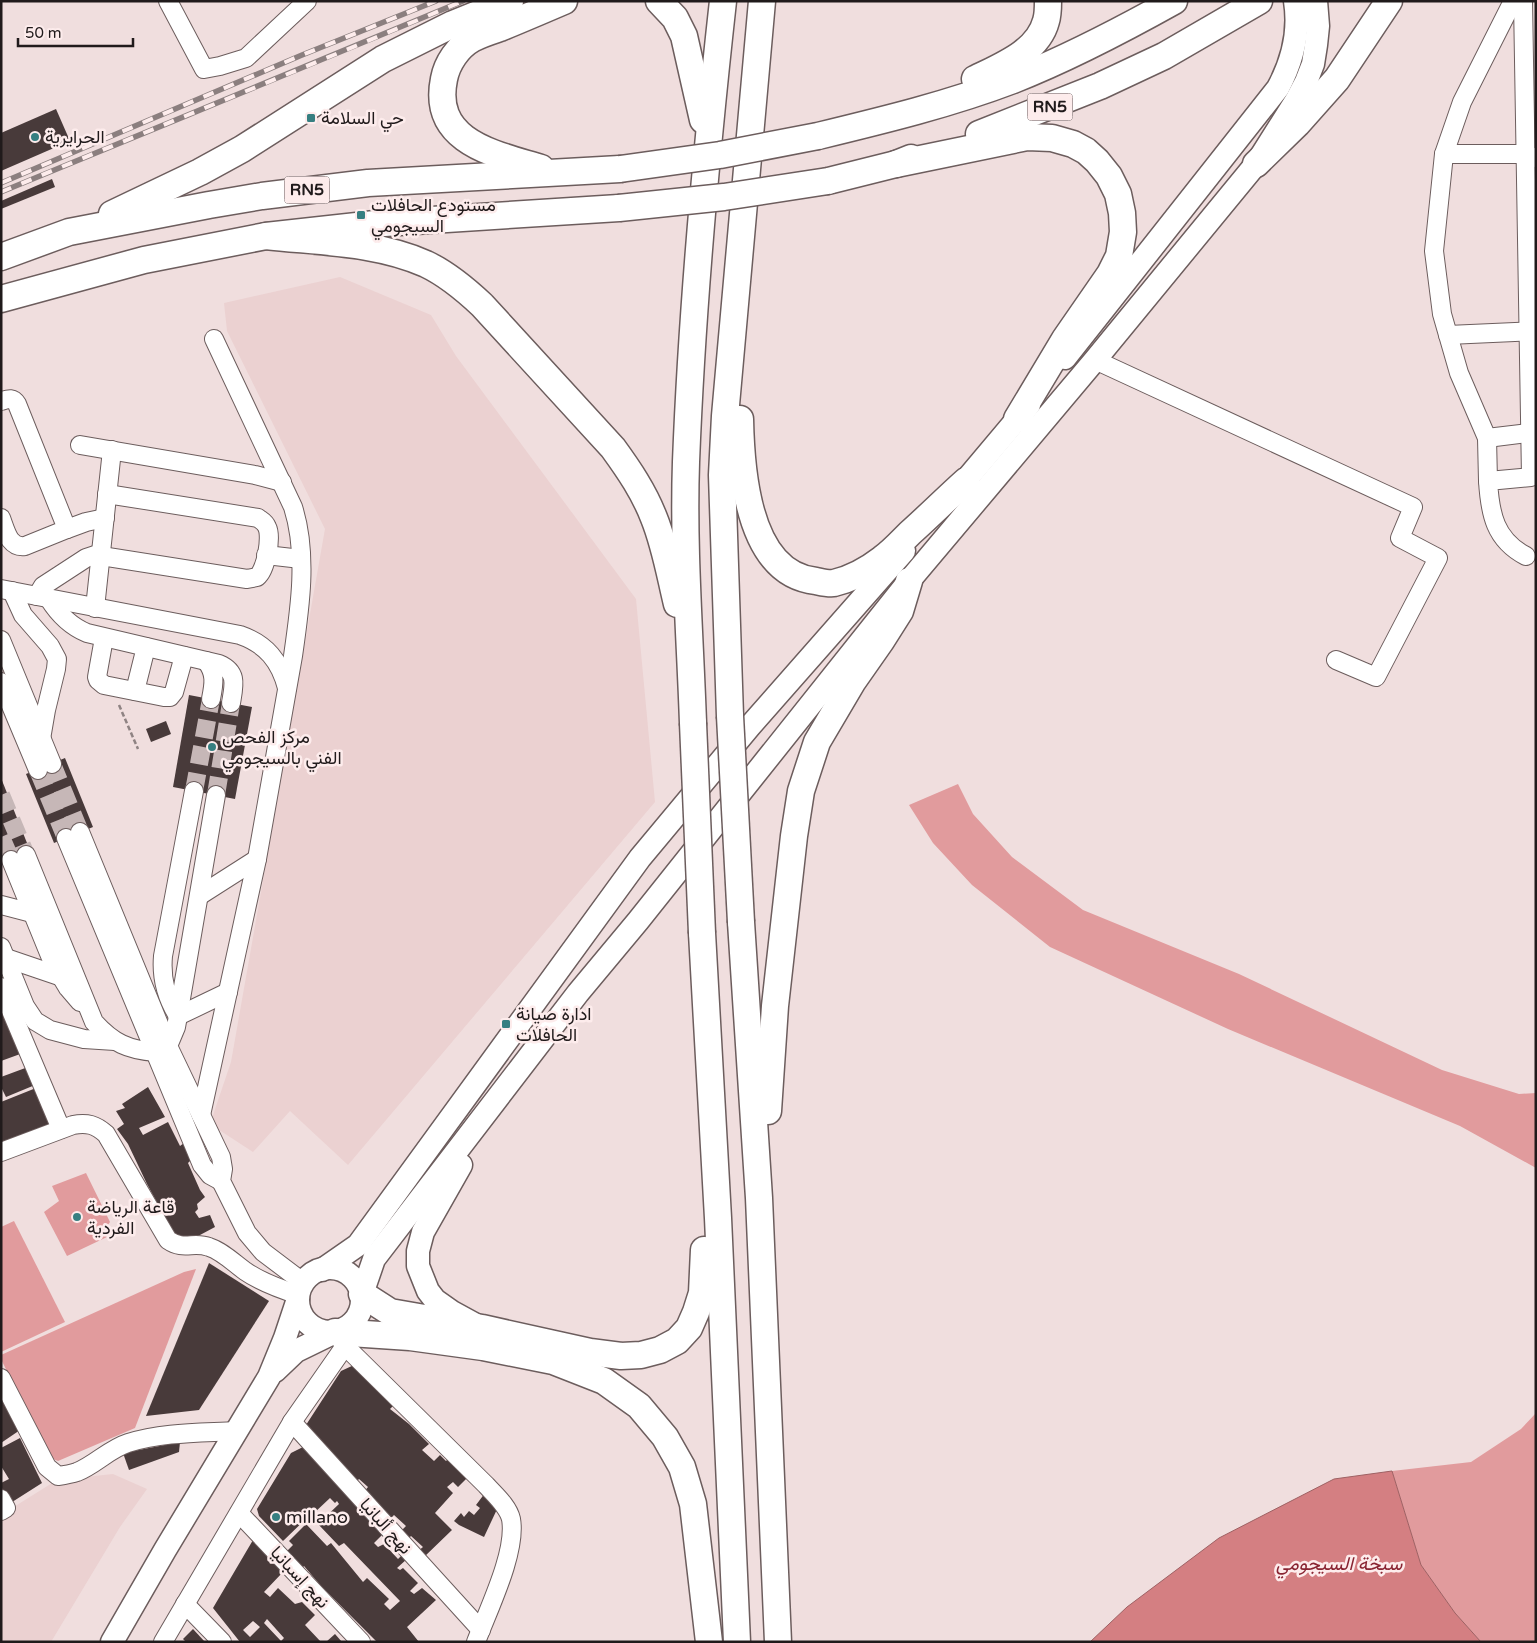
<svg xmlns="http://www.w3.org/2000/svg" width="1537" height="1643" viewBox="0 0 1537 1643" font-family="'Varela Round',Vazirmatn,sans-serif">
<style>
.built{fill:#ebd1d1}
.green{fill:#e19b9d}
.water{fill:#d47f82;stroke:#9e6163}
.building{fill:#483a3a;fill-rule:evenodd}
.lines{fill:none;stroke-linecap:round;stroke-linejoin:round}
.minor-tunnel{stroke:#c6b7b7;stroke-width:18;stroke-dasharray:18 9;stroke-linecap:butt}
.minor-casing{stroke:#6c5d5d;stroke-width:20}
.major-casing{stroke:#6c5d5d;stroke-width:25}
.highway-casing{stroke:#6c5d5d;stroke-width:29}
.path{stroke:#8f8383;stroke-width:2.5;stroke-dasharray:5 2.5;stroke-linecap:butt}
.minor{stroke:#fff;stroke-width:18}
.major{stroke:#fff;stroke-width:22}
.highway{stroke:#fff;stroke-width:26}
.rail-casing{stroke:#8b7f7f;stroke-width:5.5}
.rail{stroke:#fdecec;stroke-width:4;stroke-dasharray:11;stroke-linecap:butt}
.highway-bridge-casing{stroke:#6c5d5d;stroke-width:29;stroke-linecap:butt}
.highway-bridge{stroke:#fff;stroke-width:26}
.poi-dot{fill:#367f81;stroke:#fdecec;stroke-width:2}
.labels{text-anchor:middle;dominant-baseline:central;stroke-width:5;stroke-linejoin:round;paint-order:stroke}
.shield{fill:#fdecec;stroke:#62595a;stroke-width:1}
.shield-label{font-size:16px;font-weight:bold;fill:#201a1b}
.poi-label{font-size:18px;fill:#201a1b;stroke:#fdecec;text-anchor:start}
.street-label{font-size:18px;fill:#201a1b;stroke:#fdecec}
.water-label{font-size:19px;font-style:italic;fill:#892432;stroke:#fdecec}
</style>
<rect width="100%" height="100%" fill="#f0dede"/>
<g class="built">
<polygon points="340,277 431,315 456,356 636,599 655,802 348,1165 290,1111 253,1152 210,1124 231,1062 325,529 227,331 224,303"/>
<polygon points="113,1474 147,1489 120,1527 51,1642 1,1642 1,1515 57,1480"/>
</g>
<g class="green">
<polygon points="958,784 973,814 1012,857 1083,910 1239,974 1442,1070 1519,1094 1536,1093 1536,1168 1460,1126 1228,1029 1050,947 972,885 933,843 909,805"/>
<polygon points="86,1173 110,1222 105,1229 107,1237 67,1256 44,1212 59,1201 52,1186"/>
<polygon points="14,1221 65,1322 1,1352 1,1227"/>
<polygon points="196,1269 135,1428 58,1461 48,1457 1,1359 1,1355 184,1272"/>
<polygon points="1536,1413 1536,1642 1481,1642 1455,1613 1421,1565 1392,1471 1471,1462 1521,1429"/>
</g>
<polygon class="water" points="1392,1471 1421,1565 1455,1613 1481,1642 1090,1642 1127,1607 1219,1538 1334,1479"/>
<g class="building">
<polygon points="56,109 70,141 1,171 1,133"/>
<polygon points="52,179 55,187 1,209 1,201"/>
<polygon points="189,695 252,707 235,799 173,787"/>
<polygon points="166,721 171,734 151,742 146,729"/>
<polygon points="65,758 93,827 54,843 26,774"/>
<polygon points="1,778 31,853 1,864"/>
<polygon points="1,1000 23,1053 1,1061"/>
<polygon points="28,1067 35,1085 6,1097 1,1087 1,1077"/>
<polygon points="41,1086 53,1125 1,1147 1,1102"/>
<polygon points="148,1087 165,1117 139,1128 143,1135 168,1122 180,1146 184,1143 192,1159 188,1163 200,1190 205,1197 197,1204 198,1209 195,1212 199,1218 210,1215 215,1227 200,1235 191,1238 176,1235 169,1225 147,1184 128,1144 117,1129 124,1124 116,1111 125,1108 122,1104"/>
<polygon points="209,1263 269,1301 199,1410 146,1416"/>
<polygon points="354,1365 398,1401 390,1409 409,1424 429,1444 422,1450 434,1461 440,1455 446,1461 448,1459 467,1478 458,1487 453,1482 447,1487 453,1493 435,1513 452,1530 423,1558 417,1552 423,1547 411,1536 409,1538 401,1531 406,1526 394,1515 389,1520 363,1493 368,1487 359,1479 353,1485 306,1425 341,1371"/>
<polygon points="1,1387 23,1428 1,1443"/>
<polygon points="20,1438 42,1483 9,1504 1,1486 1,1483 9,1479 1,1466 1,1448"/>
<polygon points="180,1442 179,1452 129,1470 123,1453"/>
<polygon points="303,1447 385,1532 374,1543 378,1547 384,1544 398,1559 403,1554 407,1559 397,1568 400,1570 403,1568 418,1583 410,1591 414,1594 422,1588 436,1600 407,1627 419,1642 377,1642 321,1586 304,1566 299,1572 284,1554 293,1545 289,1541 306,1524 327,1546 331,1543 363,1582 367,1578 389,1599 384,1604 390,1610 400,1601 344,1543 339,1546 318,1524 339,1504 337,1501 335,1503 330,1498 313,1514 312,1513 283,1541 259,1516 257,1509 291,1453"/>
<polygon points="485,1493 499,1505 484,1537 459,1525 454,1521 461,1513 464,1517 469,1511 474,1515 480,1508 476,1505"/>
<path d="M 253,1540 L 283,1572 L 264,1592 L 270,1597 L 278,1588 L 295,1604 L 302,1602 L 315,1615 L 305,1625 L 321,1642 L 240,1642 L 213,1608 ZM 267,1619 L 284,1638 L 281,1641 L 264,1623 ZM 253,1621 L 260,1627 L 250,1637 L 243,1630 Z"/>
<polygon points="193,1629 205,1642 186,1642 183,1639"/>
<polygon points="335,1634 342,1642 326,1642"/>
</g>
<g class="lines">
<g class="minor-tunnel">
<polyline points="52,764 80,832"/>
<polyline points="38,770 66,838"/>
<polyline points="194,791 211,699"/>
<polyline points="1,795 26,855"/>
<polyline points="216,795 231,703"/>
<polyline points="1,837 11,860"/>
</g>
<g class="minor-casing">
<g id="minor">
<polyline points="168,1 204,69 220,66 246,58 307,1"/>
<path d="M 1523,1 L 1531,477 L 1488,481 C 1490,514 1495,540 1526,556"/>
<polyline points="1444,154 1525,154 1535,158"/>
<polyline points="1448,335 1536,331"/>
<polyline points="1095,360 1413,507 1400,538 1438,558 1376,677 1336,660"/>
<path d="M 1,401 C 8,399 13,397 17,404 L 67,529 L 25,546 C 9,548 6,531 1,518"/>
<polyline points="1487,438 1536,432"/>
<polyline points="80,445 255,475 282,482"/>
<polyline points="1488,481 1487,438 1459,373 1442,314 1434,251 1444,154 1462,102 1513,1"/>
<polyline points="67,529 86,522 105,518"/>
<polyline points="266,555 301,559"/>
<path d="M 1,589 L 240,635 C 266,644 280,661 287,688"/>
<polyline points="12,591 23,615 50,646 57,659 56,669 46,710 41,739"/>
<path d="M 37,596 L 43,586 L 86,558 L 95,555 L 247,579 L 257,577 C 266,570 272,537 267,527 C 265,522 262,521 258,518 L 107,494"/>
<path d="M 49,599 C 59,615 70,626 87,633 L 219,664 C 238,672 234,685 231,703"/>
<polyline points="95,608 112,450"/>
<polyline points="104,638 97,677 98,680 104,685 164,697 170,697 174,692 184,656"/>
<polyline points="1,640 52,764"/>
<path d="M 206,661 C 216,673 214,684 211,699"/>
<polyline points="1,682 38,770"/>
<polyline points="135,691 146,647"/>
<path d="M 194,791 L 163,956 C 161,979 166,997 178,1016 L 228,992"/>
<polyline points="80,832 168,1046 221,1157 223,1169 221,1181 247,1233 263,1252 304,1283"/>
<polyline points="66,838 202,1165 210,1175 221,1181"/>
<path d="M 26,855 L 94,1022 C 113,1043 128,1050 156,1052"/>
<polyline points="11,860 53,963 68,988 80,1002"/>
<polyline points="199,896 257,859"/>
<polyline points="1,905 32,913"/>
<polyline points="1,947 25,1006 35,1021 50,1030 84,1039 115,1041"/>
<polyline points="6,958 59,976"/>
<polyline points="1,987 61,1129"/>
<polyline points="168,1046 176,1027 178,1016 216,795"/>
<path d="M 201,1115 L 257,859 L 293,656 C 300,608 308,554 293,507 L 214,339"/>
<path d="M 1,1152 L 73,1125 C 87,1122 96,1125 106,1134 L 168,1240 C 184,1251 193,1241 209,1247 C 222,1251 234,1263 245,1271 C 261,1282 280,1289 299,1295"/>
<path d="M 335,1332 L 345,1346 L 486,1485 C 495,1495 508,1506 511,1519 C 517,1552 488,1610 476,1642"/>
<path d="M 1,1378 L 47,1467 L 58,1476 C 65,1475 71,1474 77,1472 C 95,1465 109,1449 128,1443 C 163,1432 200,1433 236,1431"/>
<polyline points="292,1422 481,1630"/>
<polyline points="1,1499 6,1508 1,1511"/>
<polyline points="239,1513 361,1642"/>
<polyline points="185,1604 222,1642"/>
<polyline points="163,1642 292,1422 345,1346"/>
</g>
</g>
<g class="major-casing">
<g id="major">
<path d="M 1065,358 L 1278,88 C 1293,60 1300,32 1295,1"/>
<polyline points="955,493 1029,405"/>
<polyline points="461,1165 423,1232 418,1251 418,1266 428,1291 435,1300 452,1312 474,1324"/>
<circle cx="330" cy="1300" r="32"/>
<polyline points="322,1270 358,1245 640,858 750,726 904,551"/>
<polyline points="362,1294 374,1259 578,993 638,921 909,581 1095,360 1256,164 1297,99 1306,82 1313,64 1316,45 1318,26 1316,1"/>
<polyline points="275,1371 296,1351 335,1332"/>
<polyline points="112,1642 165,1550 269,1377 285,1338 298,1299"/>
</g>
</g>
<g class="highway-casing">
<g id="highway">
<polyline points="659,1 675,18 684,36 703,120"/>
<path d="M 975,79 C 1001,66 1038,52 1046,21 C 1048,15 1048,8 1048,1"/>
<polyline points="979,134 1100,86 1164,56 1259,1"/>
<path d="M 818,136 C 884,120 950,104 1013,80 C 1069,58 1122,30 1174,1"/>
<polyline points="896,164 1027,137 1052,138 1073,144 1086,151 1097,161 1109,176 1118,194 1122,213 1123,232 1119,256 1110,274 1065,339 1017,419"/>
<polyline points="1256,164 1297,124 1337,79 1389,1"/>
<path d="M 541,168 C 496,154 431,143 444,79 C 447,63 458,47 472,39 C 481,34 491,31 500,28 C 522,19 543,10 564,1"/>
<polyline points="828,181 896,164 911,158"/>
<polyline points="112,214 200,172 242,149 383,59 453,24 510,1"/>
<path d="M 266,236 C 319,242 377,242 426,264 C 447,274 465,289 482,305 L 613,448 C 629,470 644,492 654,518 C 665,545 670,575 677,604"/>
<polyline points="1,257 69,232 209,205 262,196 368,183 620,169"/>
<polyline points="1,299 144,260 266,236 384,223 619,208"/>
<path d="M 740,419 C 741,471 748,574 816,581 C 821,582 829,584 834,583 C 851,579 869,569 882,559 C 892,552 901,542 910,533 C 929,516 947,498 966,481"/>
<polyline points="730,716 722,475 725,416 762,1"/>
<path d="M 693,723 C 690,636 683,549 686,462 C 692,308 706,154 723,1"/>
<polyline points="741,922 759,1198 778,1642"/>
<polyline points="702,933 718,1218 737,1642"/>
<polyline points="768,1111 775,1006 794,836 801,791 817,742 853,681 881,641 900,611 909,581"/>
<polyline points="362,1294 390,1312 482,1328 590,1352 621,1356 641,1355 660,1350 677,1341 689,1328 696,1312 702,1293 704,1250"/>
<polyline points="335,1332 410,1337 483,1347 553,1361 604,1381 639,1406 665,1437 682,1467 693,1504 709,1642"/>
</g>
</g>
<polyline class="path" points="119,705 138,749"/>
<use href="#minor" class="minor"/>
<use href="#major" class="major"/>
<use href="#highway" class="highway"/>
<g class="rail-casing">
<g id="rail">
<polyline points="1,183 302,55 436,1"/>
<path d="M 1,192 C 155,128 309,66 463,1"/>
</g>
</g>
<use href="#rail" class="rail"/>
<g class="highway-bridge-casing">
<g id="highway-bridge">
<polyline points="620,169 720,155 818,136"/>
<polyline points="619,208 724,197 828,181"/>
<polyline points="730,716 741,922"/>
<polyline points="693,723 702,933"/>
</g>
</g>
<use href="#highway-bridge" class="highway-bridge"/>
</g>
<g class="poi-dot">
<rect x="306" y="113" width="10" height="10" rx="2.5"/>
<circle cx="35" cy="137" r="5"/>
<rect x="356" y="210" width="10" height="10" rx="2.5"/>
<circle cx="212" cy="747" r="5"/>
<rect x="501" y="1019" width="10" height="10" rx="2.5"/>
<circle cx="77" cy="1217" r="5"/>
<circle cx="276" cy="1517" r="5"/>
</g>
<g class="labels">
<g class="shield">
<rect x="1027.5" y="93.5" width="45" height="27" rx="4"/>
<rect x="284.5" y="176.5" width="45" height="27" rx="4"/>
</g>
<g class="shield-label">
<text x="1050" y="107">RN5</text>
<text x="307" y="190">RN5</text>
</g>
<g class="poi-label">
<text x="321" y="118">حي السلامة</text>
<text x="45" y="137">الحرايرية</text>
<text x="371" y="205">مستودع الحافلات<tspan x="371" dy="21">السيجومي</tspan></text>
<text x="222" y="737">مركز الفحص<tspan x="222" dy="21">الفني بالسيجومي</tspan></text>
<text x="516" y="1014">ادارة صيانة<tspan x="516" dy="21">الحافلات</tspan></text>
<text x="87" y="1207">قاعة الرياضة<tspan x="87" dy="21">الفردية</tspan></text>
<text x="286" y="1517">millano</text>
</g>
<g class="street-label">
<text transform="translate(386 1526) rotate(48)">نهج ألبانيا</text>
<text transform="translate(300 1577) rotate(47)">نهج إسبانيا</text>
</g>
<g class="water-label">
<text x="1339" y="1564">سبخة السيجومي</text>
</g>
</g>
<rect width="1537" height="1643" fill="none" stroke="#201a1b" stroke-width="5"/>
<path d="M18 38v8h115v-8" fill="none" stroke="#201a1b" stroke-width="2.5"/>
<text x="25" y="38" font-size="15" fill="#201a1b" stroke="#fdecec" stroke-width="4" paint-order="stroke">50 m</text>
</svg>
